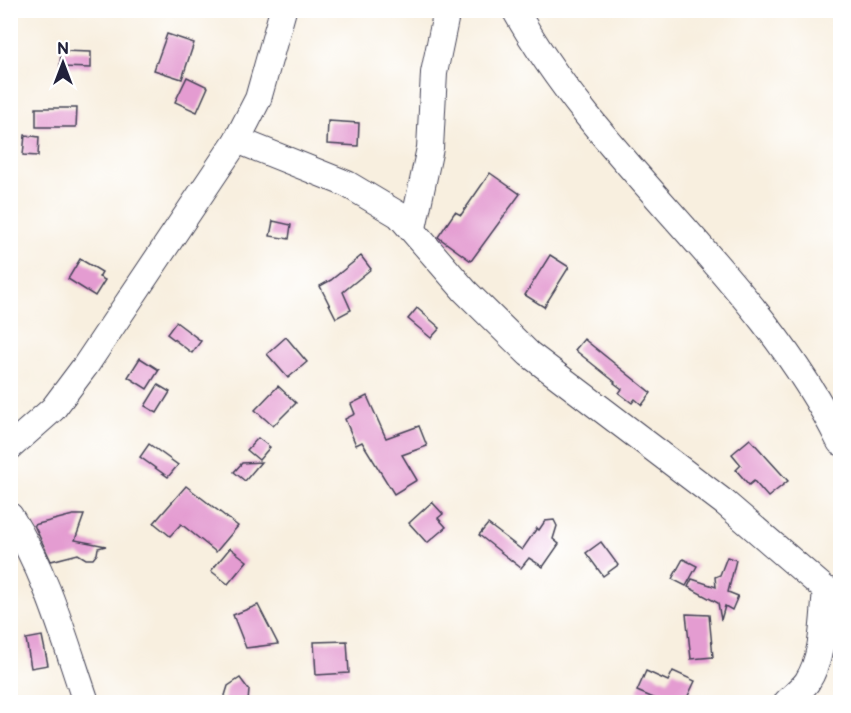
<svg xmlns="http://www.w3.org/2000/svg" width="851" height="713" viewBox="0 0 851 713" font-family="'Balsamiq Sans',sans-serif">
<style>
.building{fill:#e49cd1}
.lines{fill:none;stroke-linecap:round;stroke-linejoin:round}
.minor-casing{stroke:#424154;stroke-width:28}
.minor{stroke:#fff;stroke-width:26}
</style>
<rect width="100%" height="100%" fill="#fff"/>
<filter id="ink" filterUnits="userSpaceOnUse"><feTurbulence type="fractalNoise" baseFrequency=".0167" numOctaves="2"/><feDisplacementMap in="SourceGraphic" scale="12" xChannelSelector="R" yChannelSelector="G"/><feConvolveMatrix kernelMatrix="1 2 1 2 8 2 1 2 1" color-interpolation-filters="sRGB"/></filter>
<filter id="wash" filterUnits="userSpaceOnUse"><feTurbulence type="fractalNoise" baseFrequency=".008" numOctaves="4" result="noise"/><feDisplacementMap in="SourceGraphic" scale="24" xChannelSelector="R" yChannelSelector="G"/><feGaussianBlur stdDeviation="1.35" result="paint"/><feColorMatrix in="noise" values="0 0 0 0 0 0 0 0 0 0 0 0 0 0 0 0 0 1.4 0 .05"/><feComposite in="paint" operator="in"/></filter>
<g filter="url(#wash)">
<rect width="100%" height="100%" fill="#f8efdf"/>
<g id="blocks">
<g class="building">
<polygon points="167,34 194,43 182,79 154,70"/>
<polygon points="61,51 91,52 91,68 60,67"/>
<polygon points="187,77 208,87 197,112 175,102"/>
<polygon points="36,108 77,108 76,127 36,127"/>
<polygon points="328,121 359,123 358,146 327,144"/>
<polygon points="25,135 39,137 38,156 23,155"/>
<polygon points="490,173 520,194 471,261 438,237 455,212 461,215"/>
<polygon points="273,221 291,225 289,239 270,236"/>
<polygon points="550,255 569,267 544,307 525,295"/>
<polygon points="361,256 371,269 343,292 351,310 336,318 320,286 331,280"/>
<polygon points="80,259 102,272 99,277 105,280 95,296 68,279"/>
<polygon points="417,308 440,328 431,338 408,319"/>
<polygon points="176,322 201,341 192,353 167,334"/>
<polygon points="286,337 307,362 288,378 267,354"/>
<polygon points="584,339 651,393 642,405 635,399 632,403 619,393 622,389 614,383 615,382 575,350"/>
<polygon points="140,358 159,370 147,389 128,377"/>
<polygon points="158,385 170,392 157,413 145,406"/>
<polygon points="278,386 296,403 273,426 255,410"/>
<polygon points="367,396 386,438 419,426 427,446 402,455 417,480 394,494 362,442 356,445 345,419 355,414 351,404"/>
<polygon points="258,438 270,447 259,460 247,450"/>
<polygon points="750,439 788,481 768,497 754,481 749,485 736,470 741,465 732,454"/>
<polygon points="149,444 178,465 168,477 140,457"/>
<polygon points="261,462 245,481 234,472 242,463"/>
<polygon points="186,486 238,526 216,552 181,524 170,536 154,523"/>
<polygon points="432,502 443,514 438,518 446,527 427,543 409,523"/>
<polygon points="73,515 84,515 75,540 106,546 98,548 97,554 93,559 86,559 78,554 51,561 34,525"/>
<polygon points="554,520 557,526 553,539 559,544 543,567 529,558 521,568 479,535 488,524 522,550 537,528 539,530 545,521"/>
<polygon points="601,542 618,565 603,576 586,553"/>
<polygon points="230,548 247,561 228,584 211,571"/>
<polygon points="727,557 736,560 728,592 738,596 732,610 725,606 721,620 718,603 688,587 692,579 716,587 715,577 720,575"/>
<polygon points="683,559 697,566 686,586 672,579"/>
<polygon points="258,605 278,644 246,648 233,615"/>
<polygon points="686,614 709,615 713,657 691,659"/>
<polygon points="42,636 48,665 31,668 26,639"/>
<polygon points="347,641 349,673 316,675 314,642"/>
<polygon points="646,671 668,681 673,671 695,681 685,702 663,702 637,691"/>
<polygon points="240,678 249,690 248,702 223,702 228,686"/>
</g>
</g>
</g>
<g filter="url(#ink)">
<use href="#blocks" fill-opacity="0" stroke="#424154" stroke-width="1.5"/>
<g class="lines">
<g class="minor-casing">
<g id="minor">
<path d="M 515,10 C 603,168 761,279 840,442"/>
<polyline points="237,140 347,184 399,215 465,291 529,354 725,503 826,590 840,593"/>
<polyline points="413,228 430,148 434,73 447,10"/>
<polyline points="10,447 53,409 86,365 237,140 258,99 283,10"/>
<path d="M 10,516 C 47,574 64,638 86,702"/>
<path d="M 787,702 C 793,696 802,689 807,682 C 824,656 823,619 826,590"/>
</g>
</g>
<use href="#minor" class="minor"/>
</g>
</g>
<rect width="851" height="713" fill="none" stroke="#fff" stroke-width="36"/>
<g transform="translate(63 63)" stroke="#ffffff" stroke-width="4.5" paint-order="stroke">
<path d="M0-4.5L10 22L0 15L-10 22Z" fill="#22223b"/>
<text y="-9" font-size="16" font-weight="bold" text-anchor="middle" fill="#22223b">N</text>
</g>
</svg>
